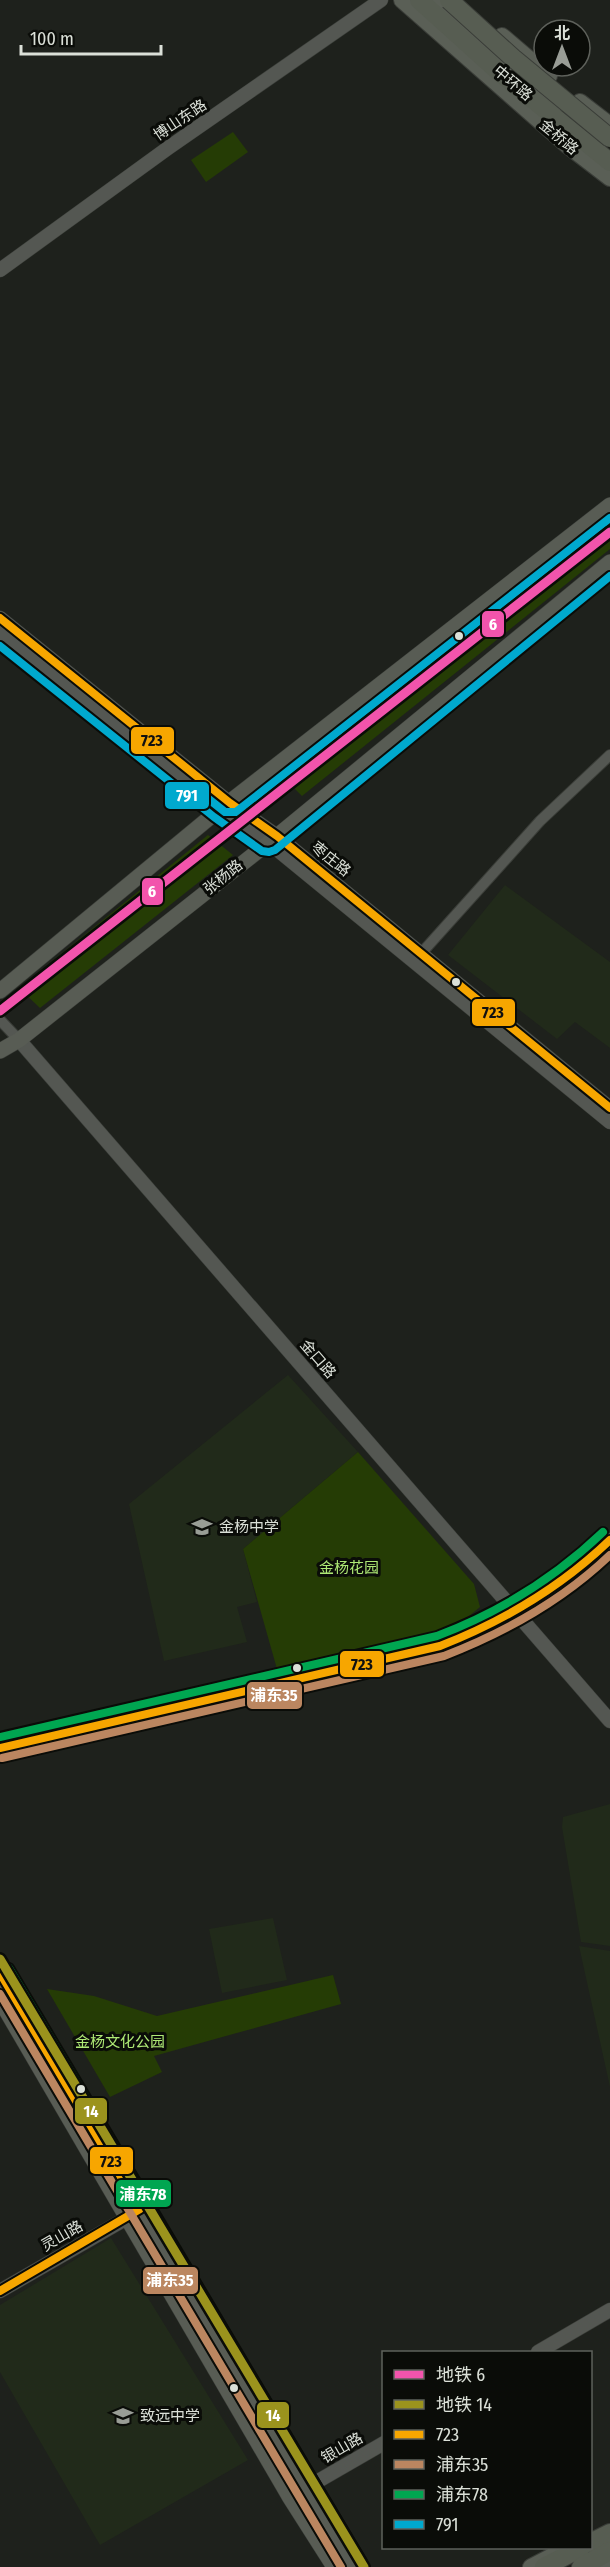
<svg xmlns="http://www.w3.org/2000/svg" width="610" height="2567" viewBox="0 0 610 2567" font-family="'Fira Sans Condensed','Noto Sans SC',sans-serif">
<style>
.built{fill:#212a1a}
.green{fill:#253c05}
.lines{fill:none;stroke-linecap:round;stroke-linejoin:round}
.minor-casing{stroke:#3a3d38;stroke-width:12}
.tertiary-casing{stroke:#3a3d38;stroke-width:15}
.secondary-casing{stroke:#3a3d38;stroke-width:16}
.primary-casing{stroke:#3a3d38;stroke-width:18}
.trunk-casing{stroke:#3a3d38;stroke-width:20}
.minor{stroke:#545752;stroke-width:10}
.tertiary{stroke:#545752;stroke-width:14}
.secondary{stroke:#585c54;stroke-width:15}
.primary{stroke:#5a5f56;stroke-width:16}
.trunk{stroke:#575d52;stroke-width:18}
.trunk-bridge-casing{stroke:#3a3d38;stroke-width:20;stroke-linecap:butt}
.trunk-bridge{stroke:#575d52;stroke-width:18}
.bus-1-casing{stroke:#0a0c08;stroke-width:12}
.bus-2-casing{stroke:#0a0c08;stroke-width:12}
.bus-3-casing{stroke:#0a0c08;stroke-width:12}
.bus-4-casing{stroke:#0a0c08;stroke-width:12}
.bus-1{stroke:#f7a600;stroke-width:8}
.bus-2{stroke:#bb8660;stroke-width:8}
.bus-3{stroke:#00a651;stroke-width:8}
.bus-4{stroke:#00a9ce;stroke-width:8}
.metro-1-casing{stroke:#0a0c08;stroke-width:14}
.metro-2-casing{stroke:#0a0c08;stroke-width:14}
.metro-1{stroke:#f254ac;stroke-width:9}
.metro-2{stroke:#9b931d;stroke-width:9}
.bus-dot{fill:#dbe0d8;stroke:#0a0c08;stroke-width:2}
.labels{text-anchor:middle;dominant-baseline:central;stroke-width:6;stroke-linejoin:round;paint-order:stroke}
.street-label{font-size:15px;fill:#dbe0d8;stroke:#0a0c08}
.poi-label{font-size:15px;fill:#dbe0d8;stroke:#0a0c08;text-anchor:start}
.park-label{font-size:15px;fill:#aee975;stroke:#0a0c08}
.line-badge{stroke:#0a0c08;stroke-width:2}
.badge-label{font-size:16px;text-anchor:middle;font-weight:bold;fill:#fff}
.pale-badge-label{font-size:16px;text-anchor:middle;font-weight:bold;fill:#111}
</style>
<rect width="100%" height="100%" fill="#1e211c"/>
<g class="built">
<polygon points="505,885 610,962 610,1048 575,1022 557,1039 448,955"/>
<polygon points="288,1375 358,1452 243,1549 257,1602 237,1607 247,1642 164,1661 129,1504"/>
<polygon points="610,1804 610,1946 581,1942 562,1827 563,1817"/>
<polygon points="273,1918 287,1980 222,1993 209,1929"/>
<polygon points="579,1946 610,1951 610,2087"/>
<polygon points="111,2238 248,2460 100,2545 0,2372 0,2305"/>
</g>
<g class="green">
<polygon points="233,132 248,152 206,182 191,160"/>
<polygon points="610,517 610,549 302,796 282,776"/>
<polygon points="208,835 233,855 40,1008 19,988"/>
<polygon points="358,1452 474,1584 480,1607 457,1626 431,1636 277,1669 243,1549"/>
<polygon points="333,1975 341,2004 154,2056 162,2072 110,2097 47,1989 94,1996 157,2016"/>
</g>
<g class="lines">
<g class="minor-casing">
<g id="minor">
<polyline points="426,948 540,821 610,755"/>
<polyline points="0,1020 19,1040"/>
</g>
</g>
<g class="tertiary-casing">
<g id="tertiary">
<polyline points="0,270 168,148 381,0"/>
<polyline points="0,618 230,803 277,836 610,1108"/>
<polyline points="0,633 221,809 268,842 610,1122"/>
<polyline points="19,1040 610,1721"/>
<path d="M 0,1748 L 440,1646 C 504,1623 562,1589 610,1540"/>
<polyline points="0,2291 127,2218"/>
<polyline points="538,2352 610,2310"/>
<polyline points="306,2488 384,2443"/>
</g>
</g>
<g class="secondary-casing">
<g id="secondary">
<polyline points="0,991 214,814 610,505"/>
<polyline points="0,1051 19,1040 277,836 610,562"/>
<polyline points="0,1973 353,2567"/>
<polyline points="0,2000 290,2498 334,2567"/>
</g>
</g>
<g class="primary-casing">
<g id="primary">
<polyline points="402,0 567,145 610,178"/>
<polyline points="433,0 534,90 563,103"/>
<polyline points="502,36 549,76"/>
<polyline points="580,102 610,125"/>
<polyline points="531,2567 554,2555"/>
<polyline points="606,2567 610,2565"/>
</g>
</g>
<g class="trunk-casing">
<g id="trunk">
<polyline points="419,0 500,73 610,162"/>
<polyline points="590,2543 610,2533"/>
<polyline points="544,2567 581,2548"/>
<polyline points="581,2567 610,2551"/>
</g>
</g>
<use href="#minor" class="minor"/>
<use href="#tertiary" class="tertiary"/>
<use href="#secondary" class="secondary"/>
<use href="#primary" class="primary"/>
<use href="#trunk" class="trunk"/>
<g class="trunk-bridge-casing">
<polyline id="trunk-bridge" points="449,0 513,58 610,138"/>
</g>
<use href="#trunk-bridge" class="trunk-bridge"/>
<g class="bus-1-casing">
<g id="bus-1">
<polyline points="0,618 230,803 277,836 610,1108"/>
<path d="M 0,1748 L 440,1646 C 504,1621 560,1588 610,1540"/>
<polyline points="0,1973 140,2209 0,2291"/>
</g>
</g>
<g class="bus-2-casing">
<g id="bus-2">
<path d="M 2,1758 L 444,1656 C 506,1632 562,1601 610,1555"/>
<polyline points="0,1994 341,2567"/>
</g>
</g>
<g class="bus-3-casing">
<g id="bus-3">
<path d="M 0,1737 L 437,1636 C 500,1612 554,1579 603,1532"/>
<polyline points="9,1968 362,2562"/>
</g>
</g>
<g class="bus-4-casing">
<g id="bus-4">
<polyline points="0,646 214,817 262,851 269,852 275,850 610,576"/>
<polyline points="196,789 225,812 236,812 610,518"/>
</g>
</g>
<use href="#bus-1" class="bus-1"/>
<use href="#bus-2" class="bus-2"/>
<use href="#bus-3" class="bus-3"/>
<use href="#bus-4" class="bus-4"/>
<g class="metro-1-casing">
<polyline id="metro-1" points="0,1011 610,532"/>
</g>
<g class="metro-2-casing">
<polyline id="metro-2" points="0,1959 364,2567"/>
</g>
<use href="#metro-1" class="metro-1"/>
<use href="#metro-2" class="metro-2"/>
</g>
<defs>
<g id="school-bare" transform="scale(1.62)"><path d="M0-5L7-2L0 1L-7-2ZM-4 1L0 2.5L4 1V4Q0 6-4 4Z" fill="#999d96" stroke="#0a0c08" stroke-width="2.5" paint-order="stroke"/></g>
</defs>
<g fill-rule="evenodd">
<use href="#school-bare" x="202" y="1527"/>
<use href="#school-bare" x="123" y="2416"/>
</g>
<g class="bus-dot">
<circle cx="459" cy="636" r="5"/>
<circle cx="456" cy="982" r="5"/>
<circle cx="297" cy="1668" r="5"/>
<circle cx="81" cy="2089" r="5"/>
<circle cx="234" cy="2388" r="5"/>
</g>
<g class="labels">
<g class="street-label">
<text transform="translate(513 83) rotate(40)">中环路</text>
<text transform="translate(180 120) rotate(-34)">博山东路</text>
<text transform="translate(559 137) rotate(40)">金桥路</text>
<text transform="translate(331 859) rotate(39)">枣庄路</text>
<text transform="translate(223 877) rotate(-39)">张杨路</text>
<text transform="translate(318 1359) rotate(49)">金口路</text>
<text transform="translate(62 2236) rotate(-30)">灵山路</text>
<text transform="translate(342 2448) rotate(-30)">银山路</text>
</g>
<g class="poi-label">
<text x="219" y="1527">金杨中学</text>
<text x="140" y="2416">致远中学</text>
</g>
<g class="park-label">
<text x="349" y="1568">金杨花园</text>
<text x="120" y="2042">金杨文化公园</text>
</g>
</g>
<g class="line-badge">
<rect x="481" y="610" width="24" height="28" rx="6" fill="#f254ac"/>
<rect x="130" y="726" width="45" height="29" rx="6" fill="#f7a600"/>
<rect x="164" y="781" width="46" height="29" rx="6" fill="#00a9ce"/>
<rect x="141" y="877" width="23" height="29" rx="6" fill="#f254ac"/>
<rect x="471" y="998" width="45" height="29" rx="6" fill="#f7a600"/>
<rect x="339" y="1650" width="46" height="28" rx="6" fill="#f7a600"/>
<rect x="246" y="1681" width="57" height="29" rx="6" fill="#bb8660"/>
<rect x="74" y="2097" width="34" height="28" rx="6" fill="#9b931d"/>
<rect x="89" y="2146" width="45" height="29" rx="6" fill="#f7a600"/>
<rect x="115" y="2179" width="57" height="29" rx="6" fill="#00a651"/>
<rect x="142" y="2266" width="57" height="29" rx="6" fill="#bb8660"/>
<rect x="256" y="2401" width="34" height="28" rx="6" fill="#9b931d"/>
</g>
<g class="badge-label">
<text x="493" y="630">6</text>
<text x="187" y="801">791</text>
<text x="152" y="897">6</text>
<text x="274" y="1701">浦东35</text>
<text x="91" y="2117">14</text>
<text x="143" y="2200">浦东78</text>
<text x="170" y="2286">浦东35</text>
<text x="273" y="2421">14</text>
</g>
<g class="pale-badge-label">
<text x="152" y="746">723</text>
<text x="493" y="1018">723</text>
<text x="362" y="1670">723</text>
<text x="111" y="2167">723</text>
</g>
<rect x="382" y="2351" width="210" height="198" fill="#0a0c08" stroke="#5e615b" stroke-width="1.5"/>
<rect x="394" y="2370" width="30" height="9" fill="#f254ac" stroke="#5e615b" stroke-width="1.5"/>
<text x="436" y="2381" font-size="18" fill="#dbe0d8">地铁 6</text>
<rect x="394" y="2400" width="30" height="9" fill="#9b931d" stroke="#5e615b" stroke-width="1.5"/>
<text x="436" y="2411" font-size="18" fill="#dbe0d8">地铁 14</text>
<rect x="394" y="2430" width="30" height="9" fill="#f7a600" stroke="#5e615b" stroke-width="1.5"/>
<text x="436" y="2441" font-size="18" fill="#dbe0d8">723</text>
<rect x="394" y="2460" width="30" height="9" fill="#bb8660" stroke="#5e615b" stroke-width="1.5"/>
<text x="436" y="2471" font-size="18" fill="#dbe0d8">浦东35</text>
<rect x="394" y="2490" width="30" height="9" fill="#00a651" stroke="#5e615b" stroke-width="1.5"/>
<text x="436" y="2501" font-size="18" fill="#dbe0d8">浦东78</text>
<rect x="394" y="2520" width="30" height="9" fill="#00a9ce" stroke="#5e615b" stroke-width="1.5"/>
<text x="436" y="2531" font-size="18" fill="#dbe0d8">791</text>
<g transform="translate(562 48)"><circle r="28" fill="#0a0c08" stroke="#5e615b" stroke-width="1.5"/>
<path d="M0-4.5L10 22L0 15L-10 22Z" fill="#999d96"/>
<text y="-9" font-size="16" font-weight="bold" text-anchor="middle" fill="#dbe0d8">北</text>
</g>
<path d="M21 45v9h140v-9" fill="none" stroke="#dbe0d8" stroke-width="3"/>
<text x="30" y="45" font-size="18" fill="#dbe0d8" stroke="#0a0c08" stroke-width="4.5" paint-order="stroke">100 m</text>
</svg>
